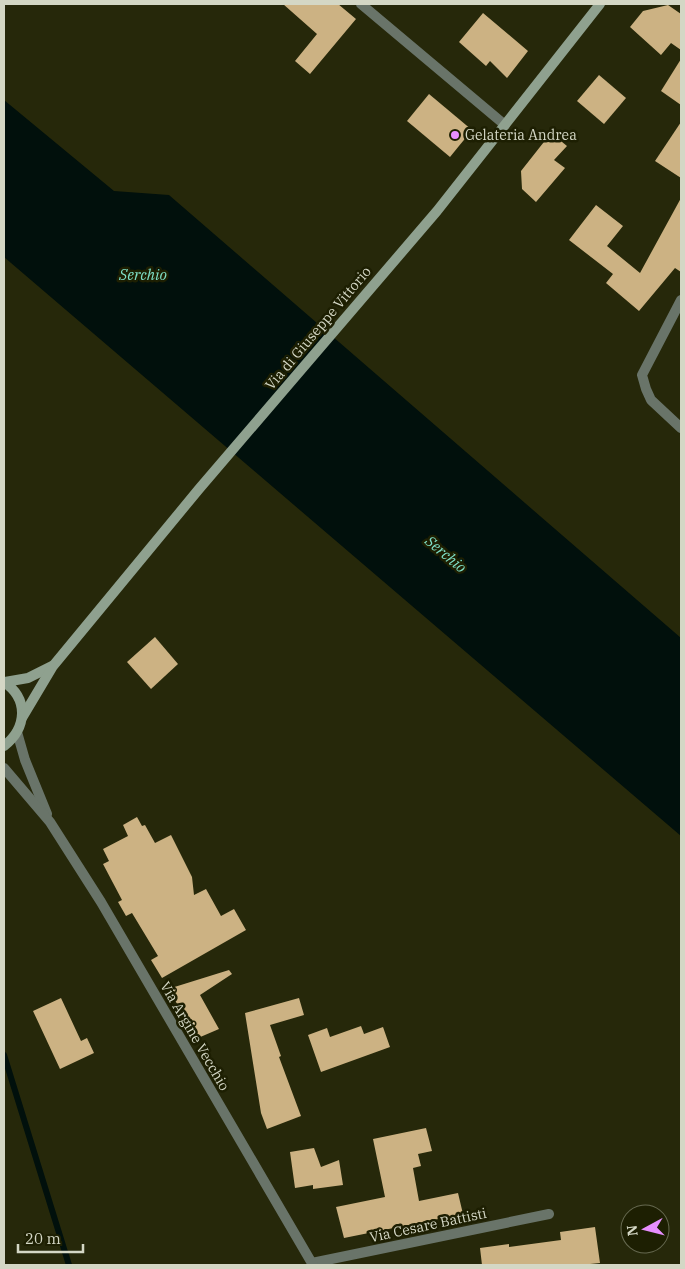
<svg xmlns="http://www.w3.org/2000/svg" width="685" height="1269" viewBox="0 0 685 1269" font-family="'IBM Plex Serif',serif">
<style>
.water{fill:#01100c}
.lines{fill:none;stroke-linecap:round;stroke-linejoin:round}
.stream{stroke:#01100c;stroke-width:6}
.building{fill:#ccb283}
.minor{stroke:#697469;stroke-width:10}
.tertiary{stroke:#697469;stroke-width:10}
.secondary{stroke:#8fa18f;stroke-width:10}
.poi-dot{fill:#e88eff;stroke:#1d1f02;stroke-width:2}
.labels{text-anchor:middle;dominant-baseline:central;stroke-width:5;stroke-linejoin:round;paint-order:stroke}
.poi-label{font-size:14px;fill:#d4d7c5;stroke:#1d1f02;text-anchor:start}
.street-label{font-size:14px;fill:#d4d7c5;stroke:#1d1f02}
.water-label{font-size:15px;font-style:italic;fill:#7fe0c7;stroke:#1d1f02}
</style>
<rect width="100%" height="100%" fill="#26280a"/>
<polygon class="water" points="4,100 114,191 169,195 681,638 681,836 4,257"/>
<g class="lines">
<polyline class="stream" points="4,1055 69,1265"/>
</g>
<g class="building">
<polygon points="283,4 338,4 356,19 310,74 295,61 317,34"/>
<polygon points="668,5 681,14 681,50 671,43 661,55 630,27 643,11"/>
<polygon points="483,13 528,51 507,78 490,61 486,66 459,42"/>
<polygon points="681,59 681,105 661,91"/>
<polygon points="599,75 626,98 604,124 577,101"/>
<polygon points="429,94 472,130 450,157 407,121"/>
<polygon points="681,122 681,178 655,161"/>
<polygon points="551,133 567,146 554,160 565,168 536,202 522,189 521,171"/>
<polygon points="681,198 681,272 675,268 639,311 606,283 613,274 569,240 596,205 623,226 607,246 640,273"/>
<polygon points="155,637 178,664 151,689 127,662"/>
<polygon points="137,817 142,826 145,825 155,843 171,835 192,877 194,895 206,889 221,916 234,909 246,930 162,978 151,960 158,956 132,913 126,916 118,902 122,900 103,864 109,861 103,849 128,836 123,825"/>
<polygon points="229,970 232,974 200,995 219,1029 198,1038 168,989"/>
<polygon points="61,998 81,1041 87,1038 94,1053 60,1069 33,1011"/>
<polygon points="299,998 304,1015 270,1025 281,1056 279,1057 301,1116 267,1129 261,1113 245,1013"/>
<polygon points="361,1026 364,1034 383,1027 390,1047 321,1072 308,1035 327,1028 330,1037"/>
<polygon points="426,1128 432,1151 418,1154 421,1166 413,1168 419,1201 458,1193 463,1214 344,1238 336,1207 385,1197 373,1139"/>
<polygon points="314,1148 321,1167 339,1160 343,1185 313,1189 313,1185 295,1188 290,1152"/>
<polygon points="595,1227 600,1263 580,1265 482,1265 480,1248 509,1244 509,1247 561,1240 560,1232"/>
</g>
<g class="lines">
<g class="minor">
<polyline points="681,300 642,375 646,389 651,400 681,428"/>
<polyline points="312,1263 549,1214"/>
</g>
<g class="tertiary">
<polyline points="361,4 505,125"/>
<polyline points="17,732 25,760 47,814"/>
<polyline points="4,768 50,822 101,902 313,1265"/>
</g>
<g class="secondary">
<path d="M 4,682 C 29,699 27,728 4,746"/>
<polyline points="5,682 28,678 52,666"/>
<polyline points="22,718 53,666 199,489 437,211 600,4"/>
</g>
</g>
<circle class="poi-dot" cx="455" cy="135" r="5"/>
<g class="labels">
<g class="poi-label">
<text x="465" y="135">Gelateria Andrea</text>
</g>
<g class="street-label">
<text transform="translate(318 328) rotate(-50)">Via di Giuseppe Vittorio</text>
<text transform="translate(195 1036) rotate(60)">Via Argine Vecchio</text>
<text transform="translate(428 1225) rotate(-12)">Via Cesare Battisti</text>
</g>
<g class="water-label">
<text x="143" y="274">Serchio</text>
<text transform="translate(446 554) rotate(40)">Serchio</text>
</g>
</g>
<rect width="685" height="1269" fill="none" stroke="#d4d7c5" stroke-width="10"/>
<g transform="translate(645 1229) rotate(263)"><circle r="24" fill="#1d1f02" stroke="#666950"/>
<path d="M0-4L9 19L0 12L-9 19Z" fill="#e88eff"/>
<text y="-8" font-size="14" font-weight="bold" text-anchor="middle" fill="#d4d7c5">N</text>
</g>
<path d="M18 1244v8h65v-8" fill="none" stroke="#d4d7c5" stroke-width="2.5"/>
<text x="25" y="1244" font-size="15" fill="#d4d7c5" stroke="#1d1f02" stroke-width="4" paint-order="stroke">20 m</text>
</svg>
